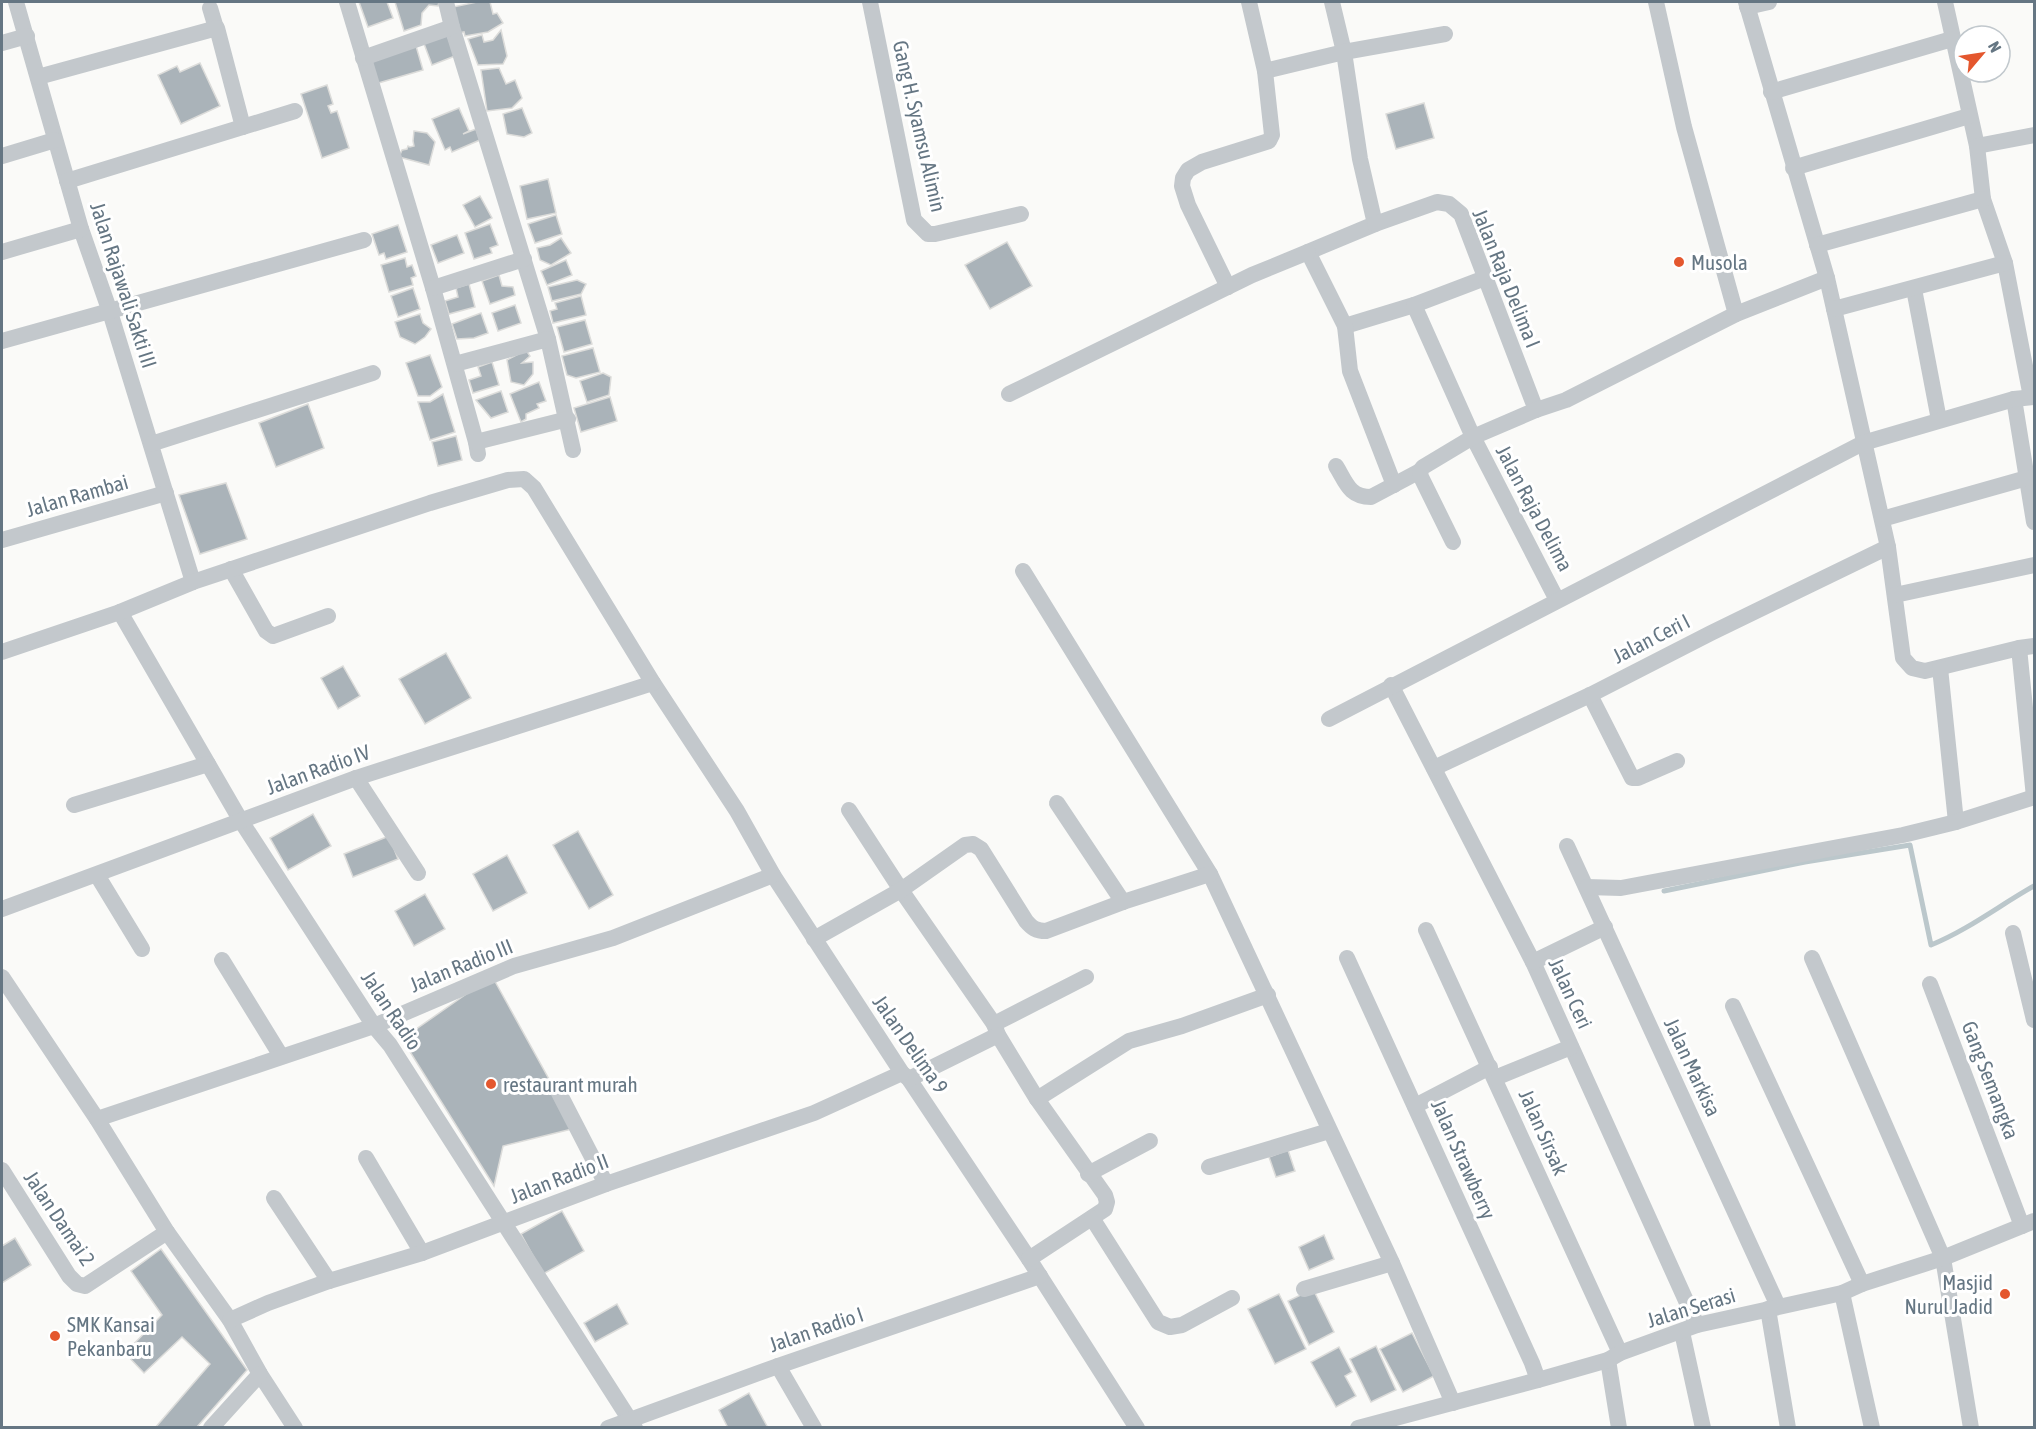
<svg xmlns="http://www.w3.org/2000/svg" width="2036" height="1429" viewBox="0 0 2036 1429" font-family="'Asap Condensed',sans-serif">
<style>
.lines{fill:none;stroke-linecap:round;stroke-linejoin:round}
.stream{stroke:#bbc7cb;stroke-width:5}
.building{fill:#aab3b9;stroke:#dcdcda;stroke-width:1.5}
.minor{stroke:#c3c8cc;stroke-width:16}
.poi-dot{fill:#e4572e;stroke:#fff;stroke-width:2}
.labels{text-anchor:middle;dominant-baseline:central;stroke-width:6;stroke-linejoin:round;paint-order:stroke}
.street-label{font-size:21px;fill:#657683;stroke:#fff}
.poi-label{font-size:21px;fill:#657683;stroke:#fff;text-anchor:start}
</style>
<rect width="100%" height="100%" fill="#fafaf8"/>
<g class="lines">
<path class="stream" d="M 1664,891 L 1805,862 L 1910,845 L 1931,945 C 1968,930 2000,905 2034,886"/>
</g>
<g class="building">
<polygon points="359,2 387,2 393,18 368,27"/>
<polygon points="395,2 439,2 438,6 429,5 422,13 421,25 404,31"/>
<polygon points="477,2 490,2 493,14 497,13 503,23 488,32 465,36 464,32 459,33 453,7"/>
<polygon points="501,30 507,56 503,64 478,65 468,39 482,35 484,42 493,40"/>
<polygon points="446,32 455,56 432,65 423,41"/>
<polygon points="416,46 423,70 375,84 368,60"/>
<polygon points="200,63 220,106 181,124 158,75 177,66 180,72"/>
<polygon points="499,68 506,84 515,80 522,98 512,108 487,111 481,70"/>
<polygon points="327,85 333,104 328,106 331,113 337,111 349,148 322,158 301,94"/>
<polygon points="1424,103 1434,138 1396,149 1386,114"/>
<polygon points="459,108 469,131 463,134 476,129 480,140 452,152 450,147 445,150 432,119"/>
<polygon points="522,108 532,133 524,137 507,134 503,114"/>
<polygon points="414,131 427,133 435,142 429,165 399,157 402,150 407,149 408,146 410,147 414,146 413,141"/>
<polygon points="548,179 556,213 527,219 520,186"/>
<polygon points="480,196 492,218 475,227 463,205"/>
<polygon points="556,215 562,234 535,243 528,224"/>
<polygon points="490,224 498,245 490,248 492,253 474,259 465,233"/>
<polygon points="398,225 407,252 386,259 384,253 379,255 372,234"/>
<polygon points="457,235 464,253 438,263 431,245"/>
<polygon points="561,238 571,253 551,265 540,260 537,248 550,245"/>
<polygon points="1007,242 1032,286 990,309 965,265"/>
<polygon points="405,258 407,267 412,265 416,276 411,278 413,285 389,292 381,265"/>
<polygon points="566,260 572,275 547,285 541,271"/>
<polygon points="499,275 502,286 513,287 515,295 490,304 482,281"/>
<polygon points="577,280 586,284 581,294 552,301 548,287"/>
<polygon points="469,284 475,307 449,314 445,301 458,297 456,288"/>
<polygon points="413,288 420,309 398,317 391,296"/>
<polygon points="581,296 586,315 553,323 550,311 557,309 555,303"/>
<polygon points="515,305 521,323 498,331 492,313"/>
<polygon points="481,313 488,333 474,338 457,339 452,324"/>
<polygon points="420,314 423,323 431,329 425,337 415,344 400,337 395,322"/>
<polygon points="585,320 592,344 564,352 557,327"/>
<polygon points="593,348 600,372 576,378 567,375 562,356"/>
<polygon points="526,350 530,356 522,363 533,362 533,374 524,385 511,382 507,360"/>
<polygon points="430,355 442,387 430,396 418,396 406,363"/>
<polygon points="492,362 499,385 473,393 469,380 481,376 478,367"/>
<polygon points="603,373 611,377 609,395 587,402 580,381"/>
<polygon points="539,382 546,401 537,404 539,408 526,414 526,419 521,422 510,394"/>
<polygon points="501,391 508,412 491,418 476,400"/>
<polygon points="443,394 455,432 430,440 418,402 430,402"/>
<polygon points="610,397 617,421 581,432 574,408"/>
<polygon points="308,404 324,448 276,467 259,423"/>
<polygon points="456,436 462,460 438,466 432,442"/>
<polygon points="226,483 247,539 200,554 179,495"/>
<polygon points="446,653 471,698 425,724 399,679"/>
<polygon points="343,666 360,696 338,709 321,678"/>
<polygon points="313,814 331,846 288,870 270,838"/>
<polygon points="578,831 613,895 589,909 553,845"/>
<polygon points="389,836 398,859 353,877 344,854"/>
<polygon points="507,855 527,893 493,911 473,874"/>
<polygon points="425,894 445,929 414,946 395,911"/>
<polygon points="492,976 576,1128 503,1146 494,1186 402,1039"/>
<polygon points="1288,1150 1295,1171 1276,1177 1269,1157"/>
<polygon points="562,1211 584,1251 543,1274 521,1234"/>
<polygon points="1324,1235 1334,1259 1309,1270 1299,1247"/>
<polygon points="15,1238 31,1265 2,1283 2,1246"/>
<polygon points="161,1249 247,1370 196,1428 155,1428 210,1364 182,1337 144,1373 125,1353 162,1315 131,1271"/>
<polygon points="1313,1289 1334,1332 1309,1345 1288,1301"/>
<polygon points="1279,1294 1306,1349 1275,1364 1248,1309"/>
<polygon points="617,1304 628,1324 595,1342 584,1323"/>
<polygon points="1412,1333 1434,1376 1403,1392 1380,1349"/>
<polygon points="1376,1346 1396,1390 1371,1402 1350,1359"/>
<polygon points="1339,1347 1352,1372 1345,1376 1356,1396 1336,1407 1311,1362"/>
<polygon points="749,1393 768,1428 728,1428 719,1410"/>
</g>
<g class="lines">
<g class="minor">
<polyline points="16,2 81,229 110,312 193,582"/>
<polyline points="347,2 433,288 476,442 478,454"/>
<polyline points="446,2 452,27 548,339 573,450"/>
<polyline points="870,2 914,220 928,234 935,234 1021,214"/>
<polyline points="1332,2 1344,52 1360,159 1375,224 1308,252 1345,326 1414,305 1485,278"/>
<polyline points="1656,2 1684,127 1736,314"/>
<polyline points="1746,2 1827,278 1888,547 1903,658 1912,668 1925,671 2019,648 2034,646"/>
<polyline points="1945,2 1977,146 1983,199 2005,263 2031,397"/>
<polyline points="1747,7 1769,2"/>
<polyline points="210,8 216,28"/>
<polyline points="2,43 27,36"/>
<polyline points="363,58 452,27"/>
<polyline points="1265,71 1344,52 1445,34"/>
<polyline points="38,77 217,28 243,127"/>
<polyline points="1771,92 1952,39"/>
<polyline points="1977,146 2034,135"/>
<polyline points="2,156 55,140"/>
<polyline points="1793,168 1969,116"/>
<polyline points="67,181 295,111"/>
<polyline points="1375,224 1437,202 1449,204 1461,214 1536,410"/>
<polyline points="1817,245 1983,199"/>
<polyline points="2,252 81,229"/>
<polyline points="1228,287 1188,205 1182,186 1183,178 1188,170 1202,162 1269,141 1272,135 1265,71 1249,2"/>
<polyline points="433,288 524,259"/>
<polyline points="1914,289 1939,420"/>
<polyline points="1414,305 1473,437 1557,600"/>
<polyline points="1834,309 2005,263"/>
<polyline points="1345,326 1350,371 1394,485"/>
<polyline points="2,341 364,240"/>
<polyline points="455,364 548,339"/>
<polyline points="1009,394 1252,275 1308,252"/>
<polyline points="2014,399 2034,522"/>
<polyline points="476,442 568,419"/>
<polyline points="151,444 373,373"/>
<path d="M 1336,466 C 1346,482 1349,497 1371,497 L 1420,471"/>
<polyline points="1882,519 2027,478"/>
<polyline points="2,540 166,493"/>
<polyline points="1453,542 1421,477 1420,471 1423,467 1473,437 1536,410 1566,400 1736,314 1827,278"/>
<polyline points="231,569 266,631 273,636 328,616"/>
<polyline points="1023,571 1210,874 1392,1263 1453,1403"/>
<polyline points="1895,595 2034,565"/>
<polyline points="120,612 241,821 374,1026 390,1045 635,1428"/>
<polyline points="2019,648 2034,797"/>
<polyline points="2,652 120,612 193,582 430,503 508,480 524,479 534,488 653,683 737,811 773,875 902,1073 909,1079 1029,1259 1137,1428"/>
<polyline points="1940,668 1956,822"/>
<polyline points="1391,685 1533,962 1697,1325"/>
<polyline points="1590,695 1632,778 1638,778 1677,761"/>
<polyline points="1329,719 1863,443 2014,399 2034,397"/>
<polyline points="1434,768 1590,695 1711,633 1888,547"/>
<polyline points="356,778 418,873"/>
<polyline points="1057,803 1123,902"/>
<polyline points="74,805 208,764"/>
<polyline points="849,810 901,890 994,1024 998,1035 1037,1099 1105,1195 1107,1202 1105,1209 1029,1259"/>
<polyline points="1567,846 1778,1306"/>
<polyline points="97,875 142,949"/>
<polyline points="1587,887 1621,888 1903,835 1956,822 2034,797"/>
<polyline points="2,909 356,778 653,683"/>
<polyline points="1426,930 1620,1353"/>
<polyline points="2013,933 2034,1020"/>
<path d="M 814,939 L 901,890 L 965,845 L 973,844 L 981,849 L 1026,921 C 1032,928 1036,931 1046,931 L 1123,902 L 1210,874"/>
<polyline points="1347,958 1532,1363 1538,1380"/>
<polyline points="1812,958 1943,1258 1971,1428"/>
<polyline points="222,960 281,1056"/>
<polyline points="1533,962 1605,927"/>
<polyline points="2,977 97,1119 167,1232 230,1320 260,1374 295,1428"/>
<polyline points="1930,984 2022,1226"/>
<polyline points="1733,1006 1862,1284"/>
<polyline points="994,1024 1086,977"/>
<polyline points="1495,1078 1571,1047"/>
<polyline points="909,1079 998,1035"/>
<polyline points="557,1089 606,1184"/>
<polyline points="1037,1099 1129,1041 1182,1026 1268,995"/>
<polyline points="1415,1106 1490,1067"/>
<polyline points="97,1119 374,1026 514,966 613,938 773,875"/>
<polyline points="366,1158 422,1253"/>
<polyline points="1209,1167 1329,1131"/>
<polyline points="2,1170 69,1276 77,1284 85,1286 167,1232"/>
<polyline points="1088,1174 1150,1141"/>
<polyline points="274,1198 329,1281"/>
<polyline points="1092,1218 1158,1322 1170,1327 1182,1325 1232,1298"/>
<polyline points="1304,1289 1392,1263"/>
<polyline points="1842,1293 1872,1428"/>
<polyline points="1768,1309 1788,1428"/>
<polyline points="230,1320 268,1303 329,1281 422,1253 606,1184 814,1113 902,1073"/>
<polyline points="1682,1332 1703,1428"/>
<polyline points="1608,1360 1619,1428"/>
<polyline points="778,1366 814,1428"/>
<polyline points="211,1428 260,1374"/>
<polyline points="608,1428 778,1366 1040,1276"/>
<polyline points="1358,1428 1538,1380 1608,1360 1620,1353 1697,1325 1842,1293 1862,1284 1943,1258 2034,1221"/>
</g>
</g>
<g class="poi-dot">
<circle cx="1679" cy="262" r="6"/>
<circle cx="491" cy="1084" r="6"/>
<circle cx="2005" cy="1294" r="6"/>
<circle cx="55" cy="1336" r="6"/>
</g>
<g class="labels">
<g class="street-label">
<text transform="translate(920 126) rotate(77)">Gang H. Syamsu Alimin</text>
<text transform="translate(1507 278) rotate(68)">Jalan Raja Delima I</text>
<text transform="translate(124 285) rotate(72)">Jalan Rajawali Sakti III</text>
<text transform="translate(77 495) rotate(-16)">Jalan Rambai</text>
<text transform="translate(1535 508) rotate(62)">Jalan Raja Delima</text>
<text transform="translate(1651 638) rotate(-27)">Jalan Ceri I</text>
<text transform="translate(318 769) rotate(-20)">Jalan Radio IV</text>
<text transform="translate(461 965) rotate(-22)">Jalan Radio III</text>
<text transform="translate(1571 993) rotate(65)">Jalan Ceri</text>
<text transform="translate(392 1010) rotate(56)">Jalan Radio</text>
<text transform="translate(911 1044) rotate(55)">Jalan Delima 9</text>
<text transform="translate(1693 1067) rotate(65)">Jalan Markisa</text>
<text transform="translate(1991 1080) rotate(69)">Gang Semangka</text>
<text transform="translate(1544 1132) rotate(66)">Jalan Sirsak</text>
<text transform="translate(1464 1159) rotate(66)">Jalan Strawberry</text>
<text transform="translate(559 1178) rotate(-21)">Jalan Radio II</text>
<text transform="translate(60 1218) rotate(56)">Jalan Damai 2</text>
<text transform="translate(1691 1307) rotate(-17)">Jalan Serasi</text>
<text transform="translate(816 1329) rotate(-19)">Jalan Radio I</text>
</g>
<g class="poi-label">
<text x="1691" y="262">Musola</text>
<text x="503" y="1084">restaurant murah</text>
<text x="1993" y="1282" text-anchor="end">Masjid<tspan x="1993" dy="24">Nurul Jadid</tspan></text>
<text x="67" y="1324">SMK Kansai<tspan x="67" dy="24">Pekanbaru</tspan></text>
</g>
</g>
<rect width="2036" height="1429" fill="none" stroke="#657683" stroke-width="6"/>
<g transform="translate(1982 54) rotate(61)"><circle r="28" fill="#ffffff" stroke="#c1c8cd" stroke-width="1.5"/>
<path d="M0-4.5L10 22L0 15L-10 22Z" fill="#e4572e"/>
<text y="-9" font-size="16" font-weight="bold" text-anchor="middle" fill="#657683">N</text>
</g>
</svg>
